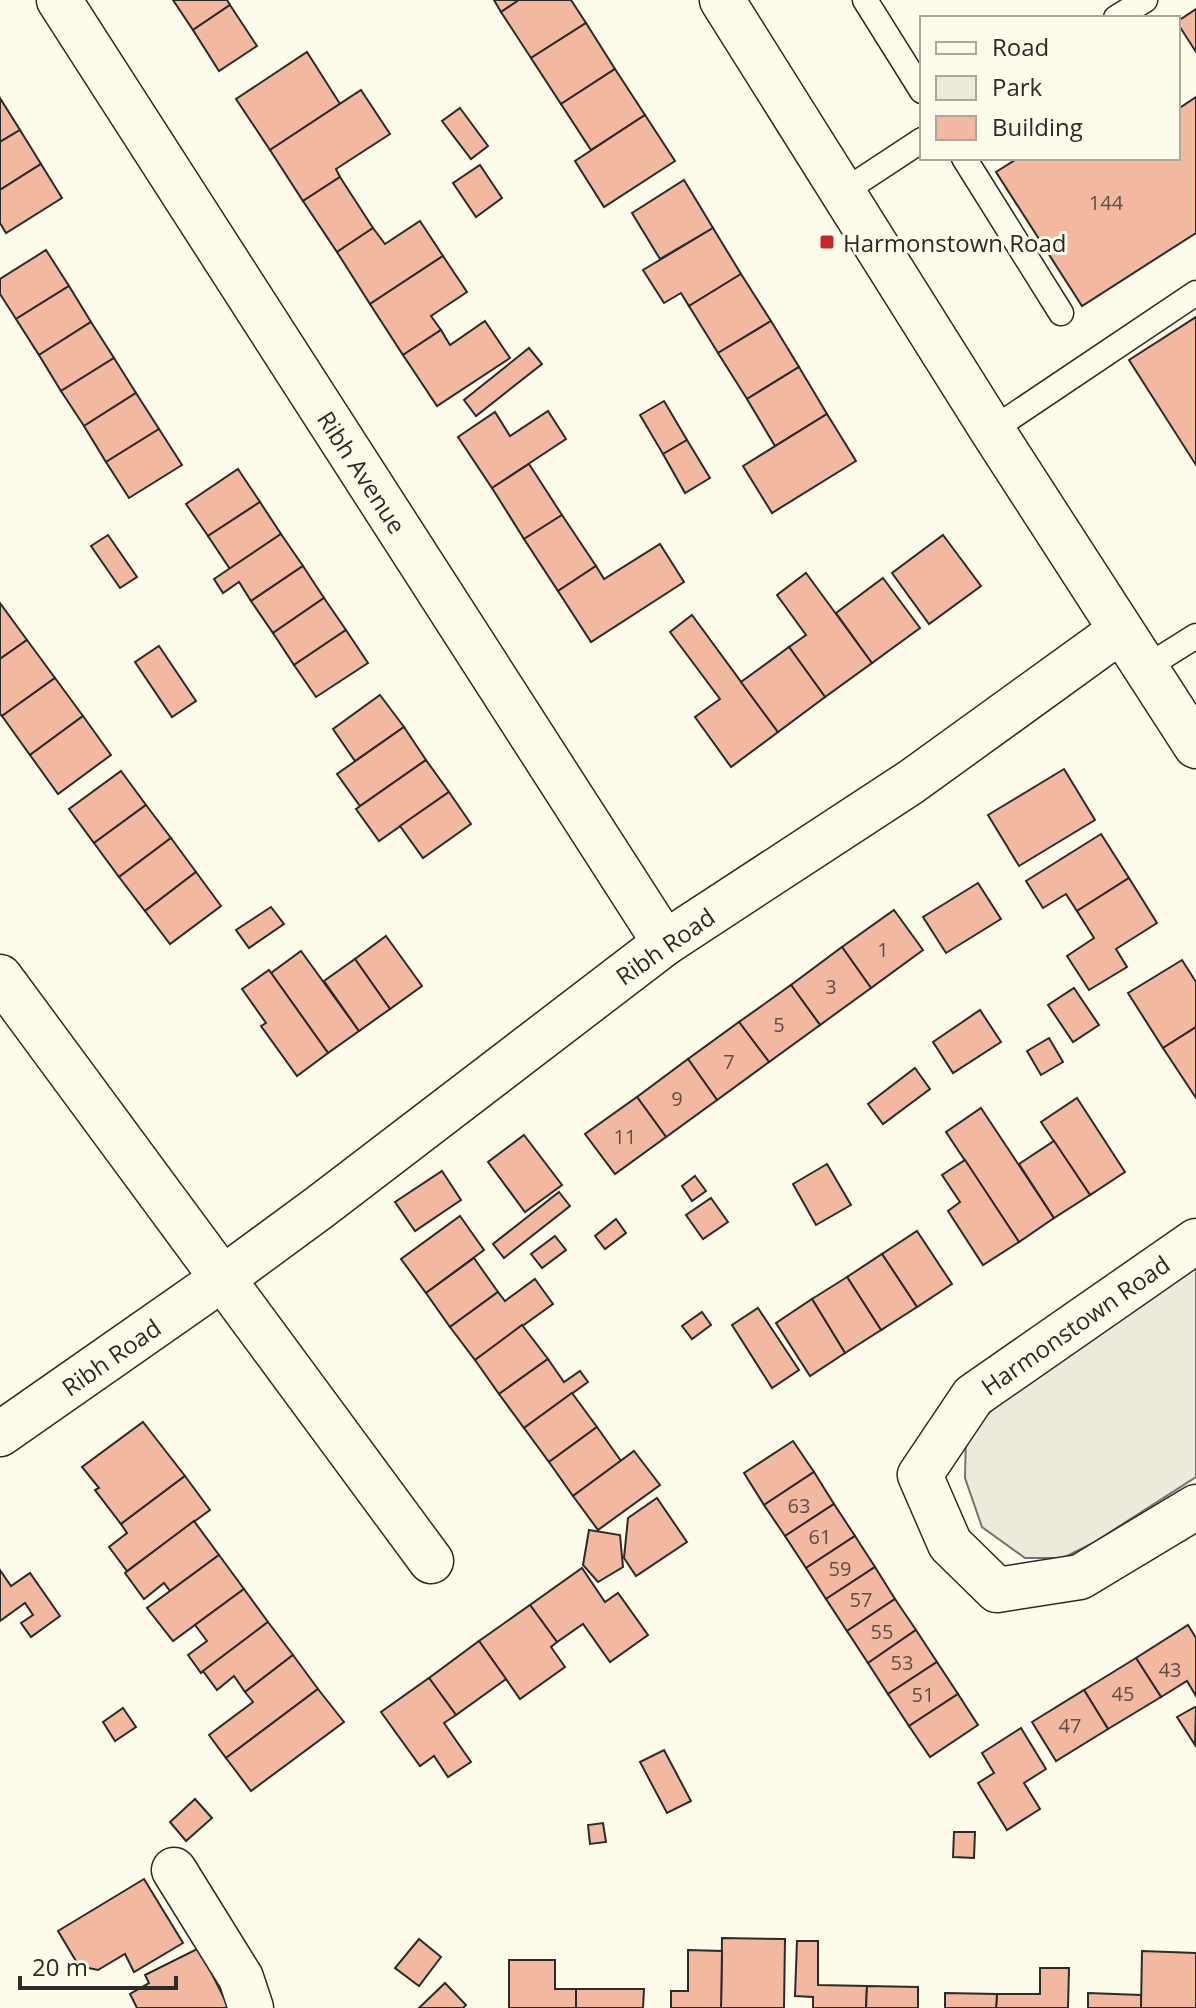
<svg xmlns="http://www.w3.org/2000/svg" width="1196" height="2008" viewBox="0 0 1196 2008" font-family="'Open Sans',sans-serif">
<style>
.green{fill:#ecebdb;stroke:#74746e;stroke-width:2}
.building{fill:#f2b8a0;stroke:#2b2b2b;stroke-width:2}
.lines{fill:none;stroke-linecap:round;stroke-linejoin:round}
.service-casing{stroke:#2b2b2b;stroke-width:27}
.minor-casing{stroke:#2b2b2b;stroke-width:47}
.tertiary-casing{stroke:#2b2b2b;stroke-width:47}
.service{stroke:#fdfbea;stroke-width:24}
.minor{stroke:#fdfbea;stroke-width:44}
.tertiary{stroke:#fdfbea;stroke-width:44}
.poi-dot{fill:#c62828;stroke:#fdfbea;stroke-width:3}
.labels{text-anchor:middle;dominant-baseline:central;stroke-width:6;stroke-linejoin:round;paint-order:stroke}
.number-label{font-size:20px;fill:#5d4e48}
.poi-label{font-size:24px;fill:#2b2b2b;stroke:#fdfbea;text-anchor:start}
.street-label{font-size:24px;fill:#2b2b2b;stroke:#fdfbea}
</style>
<rect width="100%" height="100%" fill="#fdfbea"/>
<polygon class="green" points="1196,1265 1196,1477 1093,1543 1063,1558 1025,1558 982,1527 965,1478 966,1434 1006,1397"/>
<g class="building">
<polygon points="173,0 227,0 230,5 193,30"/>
<polygon points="494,0 519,0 501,12"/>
<polygon points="519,0 571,0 586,23 531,58 501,12"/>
<polygon points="230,5 257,46 219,71 193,30"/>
<polygon points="1196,9 1196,52 1178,24 1178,21"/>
<polygon points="586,23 615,69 561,104 531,58"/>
<polygon points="307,52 340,104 270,150 236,99"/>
<polygon points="615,69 645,115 591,150 561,104"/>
<polygon points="361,90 390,134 336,169 340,177 303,201 270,150"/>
<polygon points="1196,97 1196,233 1082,306 996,172 1018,158 1178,158 1178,109"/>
<polygon points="0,98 20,130 0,142"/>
<polygon points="460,108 488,146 471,159 442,121"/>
<polygon points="645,115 675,161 604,207 575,161"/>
<polygon points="20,130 41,164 0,190 0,142"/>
<polygon points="41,164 62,198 6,233 0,223 0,190"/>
<polygon points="480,165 502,198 476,217 453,183"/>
<polygon points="340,177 373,228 337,252 303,201"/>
<polygon points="684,180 713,228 660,259 632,213"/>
<polygon points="420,221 443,256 370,304 337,252 373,228 385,244"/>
<polygon points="713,228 741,274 689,306 681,293 664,303 643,270"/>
<polygon points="46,250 69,286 16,319 0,294 0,279"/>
<polygon points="443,256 467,292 431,316 441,330 403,355 370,304"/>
<polygon points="741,274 771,321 718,353 689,306"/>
<polygon points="69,286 91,322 39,355 16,319"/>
<polygon points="1196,317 1196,465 1129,360"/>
<polygon points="485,321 510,358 437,406 403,355 441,330 450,345"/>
<polygon points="771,321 799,367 747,399 718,353"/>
<polygon points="91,322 114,358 61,391 39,355"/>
<polygon points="529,348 542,364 476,416 464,400"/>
<polygon points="114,358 136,393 84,426 61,391"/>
<polygon points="799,367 827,414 775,446 747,399"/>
<polygon points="136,393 159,429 106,462 84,426"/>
<polygon points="664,401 687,440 663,454 640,415"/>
<polygon points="548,411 566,439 492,488 458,437 495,412 510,436"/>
<polygon points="827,414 856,461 772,513 743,466"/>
<polygon points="159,429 182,465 129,498 106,462"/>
<polygon points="687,440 710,478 685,493 663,454"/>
<polygon points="529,464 562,515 524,539 492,488"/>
<polygon points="238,469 260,502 208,536 186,504"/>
<polygon points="260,502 281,534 230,569 208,536"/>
<polygon points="562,515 596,566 558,591 524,539"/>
<polygon points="281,534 303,566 251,601 239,582 223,593 214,579"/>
<polygon points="108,535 137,577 120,588 91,546"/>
<polygon points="943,535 981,586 929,624 892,573"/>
<polygon points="660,544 684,582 591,642 558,591 596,566 604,579"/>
<polygon points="303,566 324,598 273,633 251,601"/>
<polygon points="806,573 872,663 825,697 789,647 806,635 777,595"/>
<polygon points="883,578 920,628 872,663 836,613"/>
<polygon points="324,598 346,630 294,665 273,633"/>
<polygon points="0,603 27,640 0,659"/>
<polygon points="692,615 778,732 731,767 695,717 720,699 670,632"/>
<polygon points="346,630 368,663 316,697 294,665"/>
<polygon points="27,640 55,678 2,716 0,714 0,659"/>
<polygon points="159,646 196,701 172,717 135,662"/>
<polygon points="789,647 825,697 778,732 741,682"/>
<polygon points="55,678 83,716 30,755 2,716"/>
<polygon points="380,695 404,727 355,761 333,729"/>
<polygon points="83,716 111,755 58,794 30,755"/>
<polygon points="404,727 426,760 360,806 337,774"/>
<polygon points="426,760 449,792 379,841 356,809"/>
<polygon points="1064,769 1095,820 1019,866 988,815"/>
<polygon points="121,771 146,805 94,843 69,809"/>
<polygon points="449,792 471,824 423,858 400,826"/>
<polygon points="146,805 171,838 119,877 94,843"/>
<polygon points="1101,834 1129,878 1077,911 1066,894 1043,908 1026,881"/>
<polygon points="171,838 196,872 145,911 119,877"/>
<polygon points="196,872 221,906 170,944 145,911"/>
<polygon points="1129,878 1157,923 1116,949 1127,967 1089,990 1067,956 1094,938 1077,911"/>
<polygon points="978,883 1001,919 946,953 923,917"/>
<polygon points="271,907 284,924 249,948 236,930"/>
<polygon points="894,910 923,950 871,988 842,947"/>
<polygon points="386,936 422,986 390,1009 355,959"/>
<polygon points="842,947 871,988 820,1025 791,985"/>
<polygon points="301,951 359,1031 328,1053 271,973"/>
<polygon points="355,959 390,1009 359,1031 324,981"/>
<polygon points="1182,960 1196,982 1196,1027 1163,1048 1128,993"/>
<polygon points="269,970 328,1053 297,1076 261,1026 266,1023 242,989"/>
<polygon points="791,985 820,1025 769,1062 739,1022"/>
<polygon points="1074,988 1099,1025 1073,1042 1048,1005"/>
<polygon points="980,1010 1001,1042 953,1073 933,1042"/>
<polygon points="739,1022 769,1062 717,1100 688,1059"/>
<polygon points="1196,1027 1196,1098 1163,1048"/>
<polygon points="1049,1038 1063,1062 1041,1075 1027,1051"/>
<polygon points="688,1059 717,1100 666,1137 637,1097"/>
<polygon points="915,1068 930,1089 883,1124 868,1104"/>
<polygon points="637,1097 666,1137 615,1174 585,1134"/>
<polygon points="1077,1098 1125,1172 1090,1195 1041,1122"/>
<polygon points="981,1108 1054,1218 1019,1242 946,1132"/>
<polygon points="524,1135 562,1185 525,1212 488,1162"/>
<polygon points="1054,1141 1090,1195 1054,1218 1019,1164"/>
<polygon points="965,1160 1019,1242 983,1265 948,1211 960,1202 942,1175"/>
<polygon points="827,1164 851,1205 816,1225 793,1184"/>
<polygon points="442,1171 461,1200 415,1231 395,1202"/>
<polygon points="695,1176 706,1191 692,1201 682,1186"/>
<polygon points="559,1192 570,1206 504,1258 493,1244"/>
<polygon points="711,1198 728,1222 703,1239 686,1215"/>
<polygon points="460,1216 484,1250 426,1293 401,1259"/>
<polygon points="616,1219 626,1233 605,1249 595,1236"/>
<polygon points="917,1231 952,1284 917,1307 882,1254"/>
<polygon points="555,1236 566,1250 542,1268 531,1254"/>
<polygon points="882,1254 917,1307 881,1330 847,1277"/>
<polygon points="474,1258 498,1292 450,1327 426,1293"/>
<polygon points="847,1277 881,1330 845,1353 812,1299"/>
<polygon points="535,1279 553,1304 475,1360 450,1327 498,1292 505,1301"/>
<polygon points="812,1299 845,1353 810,1376 776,1323"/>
<polygon points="758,1308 799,1370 772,1388 732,1325"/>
<polygon points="702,1312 711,1325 692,1339 682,1326"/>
<polygon points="522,1325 548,1359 499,1394 475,1360"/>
<polygon points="548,1359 564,1382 580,1371 588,1382 524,1428 499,1394"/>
<polygon points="572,1393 597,1427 549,1462 524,1428"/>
<polygon points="143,1422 185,1476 121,1524 95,1490 99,1488 82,1467"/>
<polygon points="597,1427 621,1461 573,1496 549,1462"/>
<polygon points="793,1441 814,1472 764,1505 744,1473"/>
<polygon points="634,1451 660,1485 598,1530 573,1496"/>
<polygon points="814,1472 834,1504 785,1536 764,1505"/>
<polygon points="185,1476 210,1510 127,1571 109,1547 127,1533 121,1524"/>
<polygon points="657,1498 687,1542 636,1576 624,1558 628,1518"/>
<polygon points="834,1504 855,1536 806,1568 785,1536"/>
<polygon points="194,1521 219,1555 170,1591 164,1583 144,1599 125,1573"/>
<polygon points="589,1530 620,1535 623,1567 598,1582 583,1565"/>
<polygon points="855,1536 875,1567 826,1599 806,1568"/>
<polygon points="219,1555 244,1589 173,1641 147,1608"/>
<polygon points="875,1567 895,1599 847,1631 826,1599"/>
<polygon points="582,1568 605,1602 618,1593 648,1635 610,1662 583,1624 557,1642 530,1605"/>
<polygon points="0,1570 11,1586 30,1573 60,1616 31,1637 21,1623 33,1615 25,1603 0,1621"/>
<polygon points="244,1589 268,1622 201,1673 188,1655 207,1641 195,1625"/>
<polygon points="895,1599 916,1630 868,1663 847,1631"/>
<polygon points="530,1605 557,1642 551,1647 565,1667 520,1699 479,1641"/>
<polygon points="268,1622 293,1655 245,1692 234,1676 217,1690 203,1671"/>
<polygon points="1188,1625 1196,1638 1196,1696 1187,1681 1161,1697 1136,1658"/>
<polygon points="916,1630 937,1662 888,1694 868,1663"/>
<polygon points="479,1641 506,1679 456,1715 429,1678"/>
<polygon points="293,1655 318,1689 226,1758 209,1735 253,1702 245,1692"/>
<polygon points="1136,1658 1161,1697 1108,1729 1084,1690"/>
<polygon points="937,1662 958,1694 909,1726 888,1694"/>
<polygon points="429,1678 456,1715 444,1723 471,1762 448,1777 434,1756 420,1766 381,1712"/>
<polygon points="318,1689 344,1722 251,1791 226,1758"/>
<polygon points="1084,1690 1108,1729 1056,1761 1032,1722"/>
<polygon points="958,1694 978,1725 930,1757 909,1726"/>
<polygon points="1195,1707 1196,1708 1195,1745 1177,1717"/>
<polygon points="123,1708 136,1727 115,1741 103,1722"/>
<polygon points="1021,1728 1046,1769 1024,1783 1040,1809 1007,1830 978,1783 994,1773 982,1753"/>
<polygon points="664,1750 691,1801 667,1813 640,1762"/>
<polygon points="195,1799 212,1818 186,1841 170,1822"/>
<polygon points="603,1823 606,1842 590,1844 588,1825"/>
<polygon points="954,1832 975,1832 974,1858 953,1857"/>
<polygon points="144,1879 183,1943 134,1972 125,1954 98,1970 79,1966 58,1931"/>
<polygon points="722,1938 785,1939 784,2008 721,2008"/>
<polygon points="419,1939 441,1957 419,1986 395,1968"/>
<polygon points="797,1941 818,1941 818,1985 867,1986 866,2008 813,2008 813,1997 795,1996"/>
<polygon points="199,1948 229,2008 137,2008 130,1994 149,1983 145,1975"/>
<polygon points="688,1950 722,1951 721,2008 671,2008 671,1991 688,1991"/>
<polygon points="1142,1951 1196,1953 1196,2008 1141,2008"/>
<polygon points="509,1960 555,1960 555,1989 576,1989 576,2008 509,2008"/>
<polygon points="1040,1968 1069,1968 1068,2008 996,2008 997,1994 1040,1994"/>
<polygon points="445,1983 466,2005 463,2008 419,2008"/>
<polygon points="867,1986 918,1987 918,2008 866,2008"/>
<polygon points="576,1989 644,1989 643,2008 576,2008"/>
<polygon points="945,1993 997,1994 996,2008 945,2008"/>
<polygon points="1088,1993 1141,1995 1141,2008 1088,2008"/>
</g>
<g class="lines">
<g class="service-casing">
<g id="service">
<polyline points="865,0 922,91"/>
<polyline points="1116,18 1145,0"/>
<polyline points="964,158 1061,313"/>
<polyline points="843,192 922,140"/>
<polyline points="992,430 1196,293"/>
<polyline points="1145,668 1196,636"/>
</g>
</g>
<g class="minor-casing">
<g id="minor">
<polyline points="59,0 665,943"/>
<polyline points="0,977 431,1561"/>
<polyline points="1196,1241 973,1396 920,1475 950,1544 997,1590 1080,1577 1196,1507"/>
<polyline points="0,1434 222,1279 320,1207 665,943 911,782 1120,631"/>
<polyline points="174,1870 241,1978 251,2008"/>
</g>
</g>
<g class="tertiary-casing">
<polyline id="tertiary" points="722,0 992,430 1196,746"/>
</g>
<use href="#service" class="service"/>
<use href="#minor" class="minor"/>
<use href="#tertiary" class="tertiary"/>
</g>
<rect class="poi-dot" x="819" y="234" width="16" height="16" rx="4"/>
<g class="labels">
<g class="number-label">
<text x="1106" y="202">144</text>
<text x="883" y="949">1</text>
<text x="831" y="986">3</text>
<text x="779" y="1024">5</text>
<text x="729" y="1061">7</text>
<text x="677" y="1098">9</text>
<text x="625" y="1136">11</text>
<text x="799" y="1505">63</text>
<text x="820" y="1536">61</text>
<text x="840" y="1568">59</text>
<text x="861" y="1599">57</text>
<text x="882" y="1631">55</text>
<text x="902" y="1662">53</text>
<text x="1170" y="1669">43</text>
<text x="1123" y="1693">45</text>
<text x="923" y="1694">51</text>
<text x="1070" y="1725">47</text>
</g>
<g class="poi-label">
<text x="843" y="242">Harmonstown Road</text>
</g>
<g class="street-label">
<text transform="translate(362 472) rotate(57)">Ribh Avenue</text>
<text transform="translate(665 946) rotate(-35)">Ribh Road</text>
<text transform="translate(1075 1325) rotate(-35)">Harmonstown Road</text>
<text transform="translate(111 1357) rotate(-35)">Ribh Road</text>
</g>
</g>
<rect x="920" y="16" width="260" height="144" fill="#fdfbea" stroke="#a9a89e" stroke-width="2"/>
<rect x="936" y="42" width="40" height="12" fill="#fdfbea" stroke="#a9a89e" stroke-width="2"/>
<text x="992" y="56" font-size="24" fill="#2b2b2b">Road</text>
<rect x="936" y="76" width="40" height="24" fill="#ecebdb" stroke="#a9a89e" stroke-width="2"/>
<text x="992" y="96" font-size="24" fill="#2b2b2b">Park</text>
<rect x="936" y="116" width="40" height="24" fill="#f2b8a0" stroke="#a9a89e" stroke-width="2"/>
<text x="992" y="136" font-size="24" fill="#2b2b2b">Building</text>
<path d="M20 1976v12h156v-12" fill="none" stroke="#2b2b2b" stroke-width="4"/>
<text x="32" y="1976" font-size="24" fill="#2b2b2b" stroke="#fdfbea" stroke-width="6" paint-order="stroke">20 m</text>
</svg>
